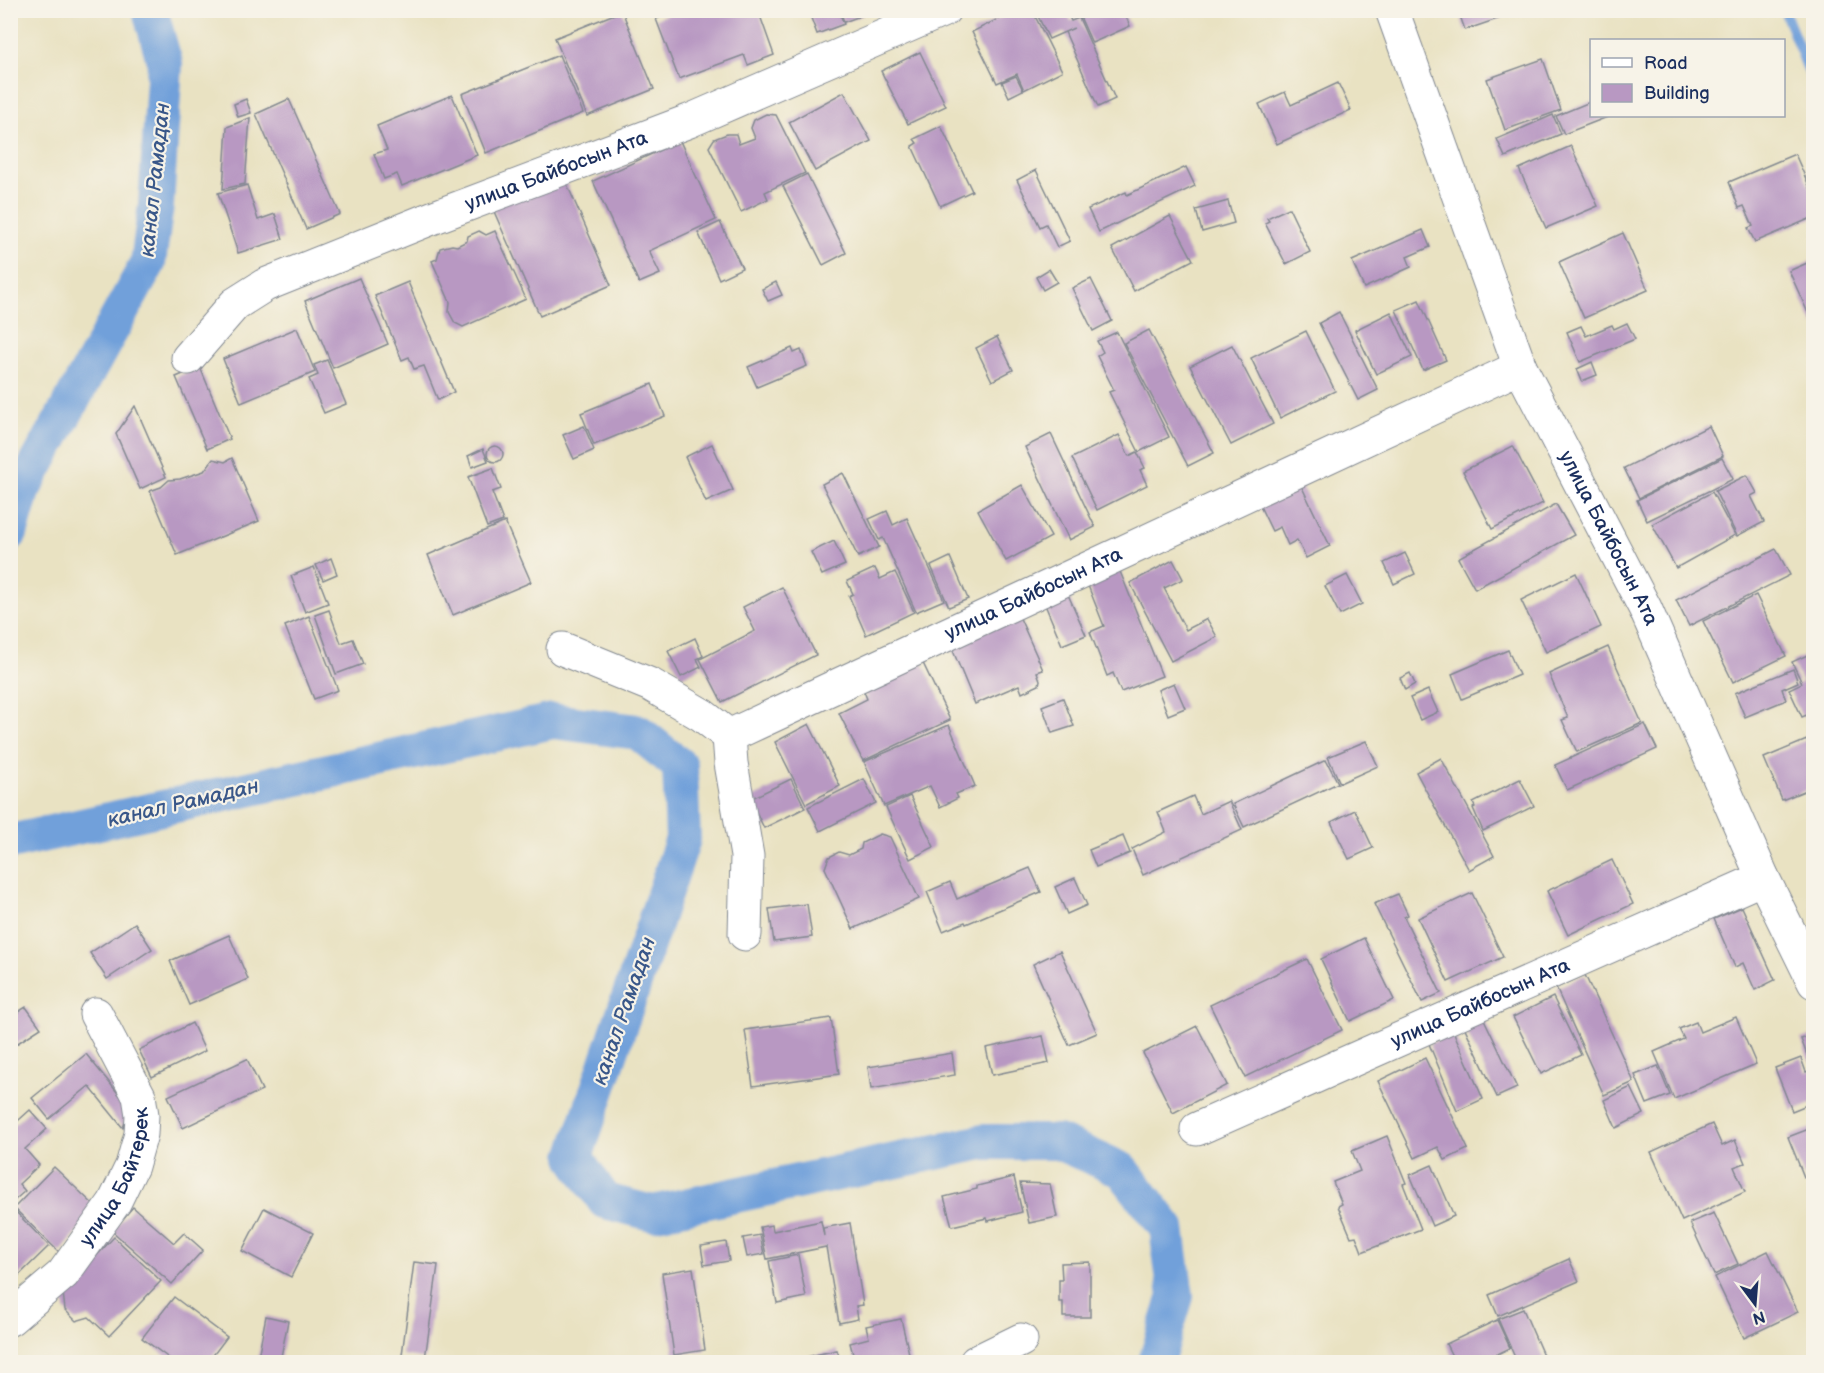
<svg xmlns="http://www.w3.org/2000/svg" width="1824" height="1373" viewBox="0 0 1824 1373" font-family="'Balsamiq Sans',sans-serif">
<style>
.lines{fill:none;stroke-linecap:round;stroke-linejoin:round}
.stream{stroke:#71a0da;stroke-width:10}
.canal{stroke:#71a0da;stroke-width:36}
.building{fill:#b898c2}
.minor-casing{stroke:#828890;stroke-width:35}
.minor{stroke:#fff;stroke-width:33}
.labels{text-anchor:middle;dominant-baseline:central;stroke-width:4.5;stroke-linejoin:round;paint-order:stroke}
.street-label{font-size:20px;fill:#1b2f5e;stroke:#f7f3e8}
.water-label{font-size:21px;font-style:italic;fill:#395789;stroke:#f7f3e8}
</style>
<rect width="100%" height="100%" fill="#f7f3e8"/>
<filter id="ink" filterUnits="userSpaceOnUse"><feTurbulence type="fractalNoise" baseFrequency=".0167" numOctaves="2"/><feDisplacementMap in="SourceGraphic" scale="12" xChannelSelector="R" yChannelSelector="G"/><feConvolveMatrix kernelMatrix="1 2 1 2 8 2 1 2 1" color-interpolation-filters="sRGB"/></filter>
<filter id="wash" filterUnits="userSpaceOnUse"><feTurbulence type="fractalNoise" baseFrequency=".008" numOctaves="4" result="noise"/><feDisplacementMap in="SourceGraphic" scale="24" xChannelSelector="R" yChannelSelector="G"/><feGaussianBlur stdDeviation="1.35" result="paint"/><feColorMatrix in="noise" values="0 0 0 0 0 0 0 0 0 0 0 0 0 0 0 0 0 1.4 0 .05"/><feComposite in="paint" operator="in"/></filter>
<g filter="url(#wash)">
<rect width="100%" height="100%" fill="#e9e2c2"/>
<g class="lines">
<polyline class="stream" points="1784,10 1814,85"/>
<g class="canal">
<polyline points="10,533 22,491 148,263 156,205 165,64 150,10"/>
<polyline points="10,842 553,721 638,732 680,766 683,839 575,1157 605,1201 652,1213 983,1142 1058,1142 1122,1170 1167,1228 1176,1296 1156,1362"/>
</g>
</g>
<g id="blocks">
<g class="building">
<polygon points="678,10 758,10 774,55 748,65 744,55 679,79 656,19"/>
<polygon points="808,10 838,10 844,24 817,34"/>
<polygon points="840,10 862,10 863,15 844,22"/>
<polygon points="1016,10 1032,10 1062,71 1024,90 1017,74 997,83 972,32"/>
<polygon points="1035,10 1066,10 1071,21 1079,18 1115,99 1098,107 1065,32 1074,28 1049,39"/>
<polygon points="1077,10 1123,10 1130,26 1092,43"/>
<polygon points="1458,10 1521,10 1521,11 1465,30"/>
<polygon points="622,11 654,89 587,116 555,38"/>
<polygon points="920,52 946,106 908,124 881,71"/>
<polygon points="559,55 583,113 486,153 462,94"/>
<polygon points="1543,59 1561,110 1505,130 1487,79"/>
<polygon points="1016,76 1023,90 1009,97 1002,82"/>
<polygon points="1338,83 1351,110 1277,144 1259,104 1285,92 1291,105"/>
<polygon points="844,92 871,141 815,171 789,122"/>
<polygon points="452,95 477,155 402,186 397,174 384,179 374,154 387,150 377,126"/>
<polygon points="246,99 251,113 238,117 234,104"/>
<polygon points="289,99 340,214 306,229 256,114"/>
<polygon points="1592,101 1592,116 1610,116 1564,134 1556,116"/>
<polygon points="766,114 776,115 805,173 765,192 768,199 741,212 709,147 714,139 727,134 736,134 739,144 755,138 751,128 754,120"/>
<polygon points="1553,115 1561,134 1505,157 1497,139"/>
<polygon points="250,118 245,184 223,189 227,127"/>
<polygon points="941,126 972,191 940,206 912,146 917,143 914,139"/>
<polygon points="680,141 716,220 649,251 660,274 639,283 593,181"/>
<polygon points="1571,146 1598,206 1546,228 1519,169"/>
<polygon points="1795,154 1814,197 1814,217 1755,242 1748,228 1753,226 1744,206 1739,208 1729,182"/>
<polygon points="1186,167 1195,186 1099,232 1088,209 1126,192 1127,195"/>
<polygon points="1036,170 1070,241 1057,247 1046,224 1040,227 1017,180"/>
<polygon points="807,174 846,253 823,265 783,186"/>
<polygon points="563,175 611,285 540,316 492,207"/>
<polygon points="247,185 258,220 275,214 283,239 238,253 218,193"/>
<polygon points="1228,201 1234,223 1202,232 1196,210"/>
<polygon points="1289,208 1310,252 1286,264 1265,223 1269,221 1267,218"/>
<polygon points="1170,216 1193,260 1134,291 1112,248"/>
<polygon points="720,222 742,268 719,279 698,232"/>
<polygon points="1423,230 1430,247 1407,257 1411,267 1364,288 1352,261"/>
<polygon points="479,231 486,235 495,231 526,299 463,327 455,323 449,312 450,302 432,261 437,259 440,248 452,245 457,246 467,241 468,236"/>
<polygon points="1623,233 1648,290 1584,318 1559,262"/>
<polygon points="1814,260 1814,326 1789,271"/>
<polygon points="1049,269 1057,282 1043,290 1036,277"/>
<polygon points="359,278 388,344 333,368 305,301"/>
<polygon points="1091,279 1112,321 1093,331 1072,288"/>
<polygon points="408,282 454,392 438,400 424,366 414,369 409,357 402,360 375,296"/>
<polygon points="776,282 782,295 768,301 762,289"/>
<polygon points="1419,300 1446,360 1423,370 1396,310"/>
<polygon points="1339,312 1378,390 1358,400 1319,323"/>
<polygon points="1391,312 1412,357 1376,374 1355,330"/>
<polygon points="1627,323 1635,339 1580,362 1567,332 1581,326 1586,336 1612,325 1614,329"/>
<polygon points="297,328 315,372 241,403 223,359"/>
<polygon points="1149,330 1214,453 1188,466 1124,343"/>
<polygon points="1306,331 1335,391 1280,418 1251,358"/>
<polygon points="1117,332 1169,437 1139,452 1109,392 1114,390 1097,356 1103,352 1097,341"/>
<polygon points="997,337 1013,370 992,381 976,348"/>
<polygon points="1232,345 1273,424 1231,445 1190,366"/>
<polygon points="792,348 794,353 801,350 807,366 757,387 748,367"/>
<polygon points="327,360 346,404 324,413 309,379 318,375 314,365"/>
<polygon points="1592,362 1597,375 1582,381 1577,369"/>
<polygon points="200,367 230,439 207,449 176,377"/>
<polygon points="652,384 665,416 594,445 581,413"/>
<polygon points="135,406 166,477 140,489 116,434"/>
<polygon points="584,426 594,450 574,459 563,435"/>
<polygon points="1709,426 1723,456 1639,498 1624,468"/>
<polygon points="1051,434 1095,527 1069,540 1025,447"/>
<polygon points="1119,435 1129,456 1137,452 1145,468 1140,470 1147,485 1097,510 1072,458"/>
<polygon points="712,444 733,490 706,502 685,457"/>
<circle cx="495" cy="454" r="8"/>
<polygon points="1513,446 1543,503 1492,529 1463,471"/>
<polygon points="483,449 488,461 472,467 468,456"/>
<polygon points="232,458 259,521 177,555 150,491 161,487 169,480 180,479 204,471 213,459 225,462"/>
<polygon points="1722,458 1733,479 1647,521 1637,500"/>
<polygon points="493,468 501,489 492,492 503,521 487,527 468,477"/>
<polygon points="843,473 879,547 858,557 822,484"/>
<polygon points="1747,475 1757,493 1751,496 1764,522 1737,536 1715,491"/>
<polygon points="1299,481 1330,546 1306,558 1297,540 1288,545 1280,527 1272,531 1259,504"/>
<polygon points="1022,485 1051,537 1006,561 978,510"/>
<polygon points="1712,492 1735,535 1676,568 1652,524"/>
<polygon points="1556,504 1574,535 1475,589 1458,558"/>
<polygon points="887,511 893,525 907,518 944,600 916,612 883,538 879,540 869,519"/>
<polygon points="505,522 531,582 453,615 428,555"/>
<polygon points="834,541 845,565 822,575 811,552"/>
<polygon points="1776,549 1790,575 1689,626 1676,600"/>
<polygon points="1405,553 1415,574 1394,584 1384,563"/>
<polygon points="950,557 968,599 949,607 931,566"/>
<polygon points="331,558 337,574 323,580 316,565"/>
<polygon points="1173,560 1183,579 1164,588 1186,630 1207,619 1217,637 1171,661 1130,583"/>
<polygon points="1117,564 1162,676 1121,692 1113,673 1107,676 1090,632 1104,626 1085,578"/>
<polygon points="314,567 328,603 305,612 291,576"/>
<polygon points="875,568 880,579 895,572 914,612 866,635 849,596 853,594 847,581"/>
<polygon points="1576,573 1601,627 1546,652 1521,600"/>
<polygon points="1347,575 1362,604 1340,615 1325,586"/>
<polygon points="782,587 816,655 722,702 700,659 755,631 743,607"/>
<polygon points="1066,590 1086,635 1062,645 1043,600"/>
<polygon points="1756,595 1786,656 1733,682 1703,621"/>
<polygon points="329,610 341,643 353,639 363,664 336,674 315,615"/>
<polygon points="309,616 338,690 314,699 285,626"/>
<polygon points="1019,616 1043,670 1037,672 1040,680 1039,685 1022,693 1019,685 975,704 951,646"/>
<polygon points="695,638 703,656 697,659 701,667 681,677 668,651"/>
<polygon points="1608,647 1642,723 1577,752 1562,720 1568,718 1549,674"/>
<polygon points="1508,650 1519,675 1462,699 1452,674"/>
<polygon points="1814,652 1814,712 1802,717 1789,689 1802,683 1792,662"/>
<polygon points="922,661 950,720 863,761 839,713 867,699 863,689"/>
<polygon points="1793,669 1798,682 1782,689 1786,700 1745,717 1735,693"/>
<polygon points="1410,673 1415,684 1405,690 1400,678"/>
<polygon points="1174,683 1185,708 1168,715 1158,690"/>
<polygon points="1428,690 1438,712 1420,720 1410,698"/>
<polygon points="1063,698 1074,726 1052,733 1042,706"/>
<polygon points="809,724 840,786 806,804 775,742"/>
<polygon points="1645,724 1657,749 1567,790 1555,765"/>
<polygon points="949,725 975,786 956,794 958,798 940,807 930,786 884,806 864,762"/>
<polygon points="1814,737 1814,787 1782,800 1764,758"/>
<polygon points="1366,741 1378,766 1340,783 1328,757"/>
<polygon points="1441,758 1494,856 1469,870 1416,772"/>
<polygon points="1326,760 1338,783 1244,827 1233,804"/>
<polygon points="791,779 805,808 764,828 750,799"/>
<polygon points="864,779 876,803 820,831 808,807"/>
<polygon points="1520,779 1534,806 1483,831 1473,808 1475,807 1473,803"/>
<polygon points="910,796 934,847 910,859 886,807"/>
<polygon points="1193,796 1201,814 1229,801 1242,830 1143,875 1132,849 1166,832 1158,812"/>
<polygon points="1355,810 1373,848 1349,859 1331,822"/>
<polygon points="880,834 890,837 919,899 853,929 825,868 829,857 839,852 849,855 861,849 862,843"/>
<polygon points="1123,836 1130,853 1096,867 1089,850"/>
<polygon points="1612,860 1633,904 1568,935 1547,891"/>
<polygon points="1030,868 1041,892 966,924 965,922 943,931 927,892 950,882 957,899"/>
<polygon points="1075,878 1087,905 1067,914 1055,887"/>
<polygon points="1472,893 1503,957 1448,982 1418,918"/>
<polygon points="1398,894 1408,915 1404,917 1441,993 1422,1002 1374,904"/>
<polygon points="807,904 812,937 774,942 769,909"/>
<polygon points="1742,907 1775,980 1755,990 1743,963 1735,967 1714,919"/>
<polygon points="135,923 152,949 107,979 90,953"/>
<polygon points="229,935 248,979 189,1005 170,961"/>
<polygon points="1364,938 1394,1000 1350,1021 1321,959"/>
<polygon points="1060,951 1097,1033 1069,1045 1033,964"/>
<polygon points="1307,959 1342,1030 1245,1077 1210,1005"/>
<polygon points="1585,975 1634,1082 1604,1095 1556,988"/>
<polygon points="1553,997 1581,1055 1541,1074 1513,1017"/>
<polygon points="26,1007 41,1028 10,1048 10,1017"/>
<polygon points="1483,1017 1517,1088 1497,1097 1464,1026"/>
<polygon points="1736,1017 1756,1064 1674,1099 1654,1052 1684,1039 1679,1029 1696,1022 1700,1032"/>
<polygon points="831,1018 839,1074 753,1086 745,1030"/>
<polygon points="192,1023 205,1051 152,1077 139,1050"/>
<polygon points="1197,1026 1227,1085 1173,1113 1143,1053"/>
<polygon points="1454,1033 1483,1099 1457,1111 1429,1044"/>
<polygon points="1814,1035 1814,1061 1810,1063 1801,1039"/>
<polygon points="1043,1036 1049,1063 992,1075 986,1048"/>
<polygon points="952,1053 955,1075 871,1089 868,1067"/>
<polygon points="86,1054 130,1108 123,1128 89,1086 49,1119 32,1098"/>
<polygon points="1425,1058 1468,1149 1445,1160 1438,1147 1415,1158 1378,1081"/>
<polygon points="1801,1058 1806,1072 1814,1069 1814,1102 1792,1111 1775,1068"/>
<polygon points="247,1059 262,1090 183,1128 168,1096"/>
<polygon points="1658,1066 1670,1095 1647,1104 1635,1075"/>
<polygon points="1631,1087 1644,1114 1616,1128 1604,1100"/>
<polygon points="30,1110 47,1129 25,1149 39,1165 19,1184 25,1191 10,1204 10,1128"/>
<polygon points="1712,1124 1722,1146 1735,1140 1745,1163 1734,1167 1745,1192 1682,1221 1651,1152"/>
<polygon points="1814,1127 1814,1173 1804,1177 1788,1137"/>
<polygon points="1387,1136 1406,1183 1403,1184 1421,1229 1362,1252 1356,1236 1351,1237 1338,1206 1342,1204 1333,1182 1360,1171 1352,1151"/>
<polygon points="1432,1165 1454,1216 1432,1226 1410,1175"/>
<polygon points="54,1167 97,1208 60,1253 14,1208"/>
<polygon points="1014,1177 1022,1212 988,1221 987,1218 952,1226 944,1197 977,1189 977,1186"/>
<polygon points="1020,1183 1050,1184 1057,1217 1029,1223"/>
<polygon points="10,1206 49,1246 10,1284"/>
<polygon points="133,1207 174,1243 184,1233 203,1250 172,1284 112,1231"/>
<polygon points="264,1208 313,1233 291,1277 242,1251"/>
<polygon points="1714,1213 1738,1264 1714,1275 1690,1223"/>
<polygon points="821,1221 824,1236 823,1228 850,1223 863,1305 856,1306 858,1319 839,1323 826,1247 767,1259 760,1227 772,1225 773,1231"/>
<polygon points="760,1235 764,1254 747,1257 743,1238"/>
<polygon points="114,1237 161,1281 109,1336 89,1317 76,1321 65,1310 63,1292"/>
<polygon points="726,1242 729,1261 704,1265 701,1246"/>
<polygon points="1768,1251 1798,1312 1744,1338 1715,1277"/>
<polygon points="798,1255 806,1297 777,1303 769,1261"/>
<polygon points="1569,1259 1579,1281 1498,1316 1489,1295"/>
<polygon points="414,1262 438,1265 425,1359 402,1355"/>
<polygon points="1090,1262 1090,1317 1063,1317 1063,1302 1059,1302 1059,1280 1062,1280 1061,1263"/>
<polygon points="693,1268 705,1350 674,1355 662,1273"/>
<polygon points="174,1297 227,1337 208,1362 174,1362 142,1338"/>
<polygon points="1523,1309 1546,1362 1517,1362 1498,1319"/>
<polygon points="266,1316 288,1321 280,1362 257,1362"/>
<polygon points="901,1319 911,1362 855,1362 850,1343 869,1338 866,1326"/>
<polygon points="1497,1320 1510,1348 1481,1362 1455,1362 1446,1344"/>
<polygon points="837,1350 841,1362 797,1362 798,1359"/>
</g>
</g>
</g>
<g filter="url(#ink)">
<use href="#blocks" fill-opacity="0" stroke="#828890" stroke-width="1.5"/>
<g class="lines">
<g class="minor-casing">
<g id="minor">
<path id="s1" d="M 1392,10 L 1520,367 L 1645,608 L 1763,878 L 1814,982"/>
<path id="s2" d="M 188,358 L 235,304 L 265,285 L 437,216 L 689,121 L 944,10"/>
<polyline points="563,649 651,685 702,715 729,736"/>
<path id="s3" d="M 729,736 L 1520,367"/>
<polyline points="729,736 731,763 747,856 745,934"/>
<path id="s4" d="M 1197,1129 L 1763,878"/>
<path id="s5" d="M 10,1319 L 63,1274 L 114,1203 L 132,1166 L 141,1134 L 142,1115 L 139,1096 L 96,1014"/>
<polyline points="976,1362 1021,1340"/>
</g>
</g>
<use href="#minor" class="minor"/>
</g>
</g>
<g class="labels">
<g class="street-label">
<text stroke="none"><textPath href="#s2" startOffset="420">улица Байбосын Ата</textPath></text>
<text stroke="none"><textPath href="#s1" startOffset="572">улица Байбосын Ата</textPath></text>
<text stroke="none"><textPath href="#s3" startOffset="336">улица Байбосын Ата</textPath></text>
<text stroke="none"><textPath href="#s4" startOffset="310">улица Байбосын Ата</textPath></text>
<text stroke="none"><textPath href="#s5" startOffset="182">улица Байтерек</textPath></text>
</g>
<g class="water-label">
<text transform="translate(155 180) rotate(-84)">канал Рамадан</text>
<text transform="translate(183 803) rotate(-13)">канал Рамадан</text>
<text transform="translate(624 1011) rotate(-71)">канал Рамадан</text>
</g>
</g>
<rect width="1824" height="1373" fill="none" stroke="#f7f3e8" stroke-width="36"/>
<rect x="1590" y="39" width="195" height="78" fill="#f7f3e8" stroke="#9fa5b1" stroke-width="1.5"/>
<rect x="1602" y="58" width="30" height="9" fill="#ffffff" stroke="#9fa5b1" stroke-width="1.5"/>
<text x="1644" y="69" font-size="18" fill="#1b2f5e">Road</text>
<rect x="1602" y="84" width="30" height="18" fill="#b898c2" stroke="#9fa5b1" stroke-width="1.5"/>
<text x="1644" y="99" font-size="18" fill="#1b2f5e">Building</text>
<g transform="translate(1755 1304) rotate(164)" stroke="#f7f3e8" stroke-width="4.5" paint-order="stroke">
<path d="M0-4.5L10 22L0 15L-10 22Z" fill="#1b2f5e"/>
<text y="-9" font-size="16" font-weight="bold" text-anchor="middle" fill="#1b2f5e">N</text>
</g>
</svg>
